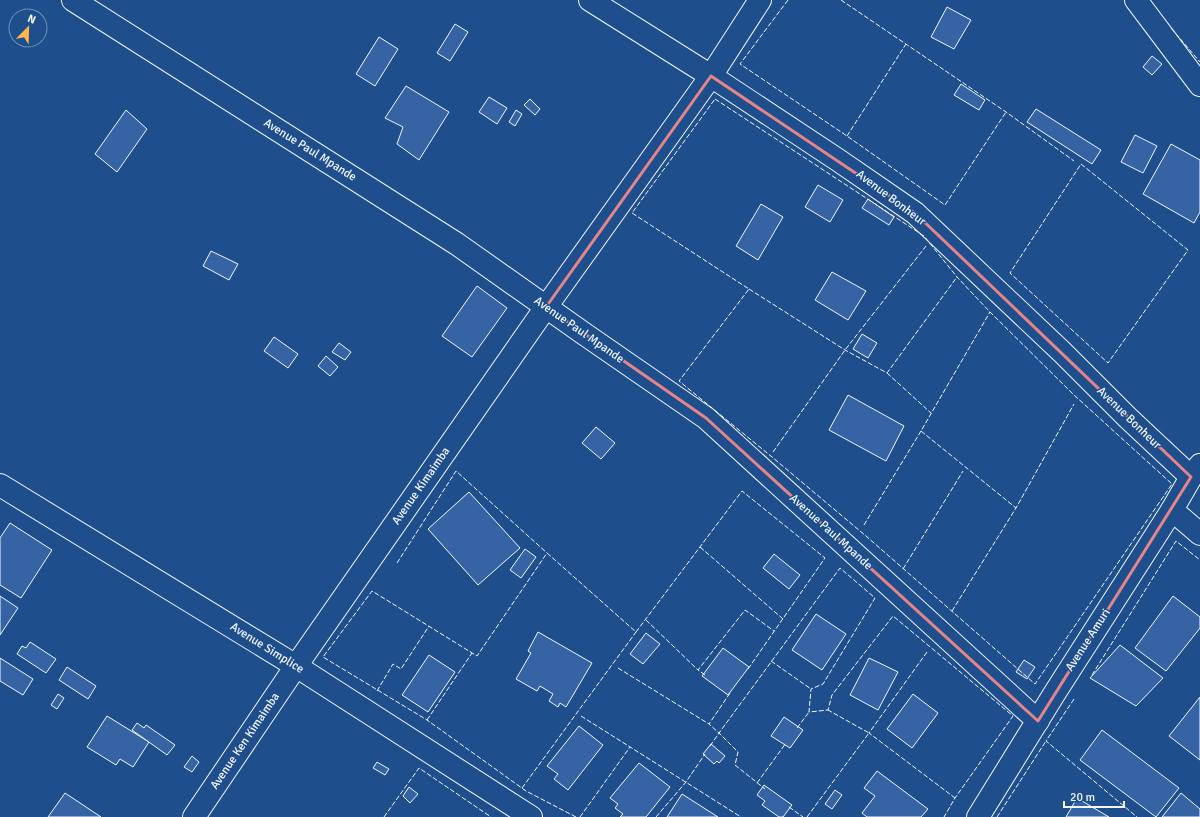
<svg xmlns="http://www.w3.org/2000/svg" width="1200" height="817" viewBox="0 0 1200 817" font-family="Signika,sans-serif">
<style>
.building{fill:#3563a3;stroke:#f2f6ff}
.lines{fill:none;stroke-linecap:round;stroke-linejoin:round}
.minor-casing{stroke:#f2f6ff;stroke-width:24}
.minor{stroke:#1f4e8c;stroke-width:22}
.fence{stroke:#f2f6ff;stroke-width:1;stroke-dasharray:5 2;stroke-linecap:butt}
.marked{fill:none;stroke:#e38589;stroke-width:3;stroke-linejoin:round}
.labels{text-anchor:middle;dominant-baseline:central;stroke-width:3;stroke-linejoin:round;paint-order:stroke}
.street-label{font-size:12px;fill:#f2f6ff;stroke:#1f4e8c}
</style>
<rect width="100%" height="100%" fill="#1f4e8c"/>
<g class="building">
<polygon points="947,7 971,20 954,49 931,37"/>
<polygon points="455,24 468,32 450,61 437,53"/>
<polygon points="379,37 398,49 375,86 356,74"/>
<polygon points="1152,56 1162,64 1152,75 1143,67"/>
<polygon points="961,84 985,100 979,110 954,95"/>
<polygon points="406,86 449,112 419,160 397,144 403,127 385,118"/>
<polygon points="489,97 507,108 497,124 479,112"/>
<polygon points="530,99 540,109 535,115 524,105"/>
<polygon points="1036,109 1101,150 1092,164 1027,122"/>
<polygon points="126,110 147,129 117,172 95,154"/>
<polygon points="516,110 522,114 515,126 509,122"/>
<polygon points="1135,135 1157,146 1143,173 1121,162"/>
<polygon points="1171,144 1200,160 1200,212 1194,223 1143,194"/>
<polygon points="818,185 843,200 830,222 805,207"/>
<polygon points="868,199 894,217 889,225 862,208"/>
<polygon points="761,204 783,217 758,260 736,246"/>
<polygon points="211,251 238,264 229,280 203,266"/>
<polygon points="832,272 866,291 848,320 815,300"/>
<polygon points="477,286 507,308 472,357 442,336"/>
<polygon points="862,334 877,343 868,358 853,349"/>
<polygon points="274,337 298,354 288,368 264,351"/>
<polygon points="339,343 351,352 345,360 332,352"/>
<polygon points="326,356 338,367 330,376 318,366"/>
<polygon points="848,395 904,426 886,461 829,430"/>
<polygon points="596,427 615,443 601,459 582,443"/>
<polygon points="469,492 520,548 478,585 428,529"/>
<polygon points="10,523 52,550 21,598 0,585 0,538"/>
<polygon points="525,549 536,557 521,578 510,570"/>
<polygon points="774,554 800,575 789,589 763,568"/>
<polygon points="0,596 18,608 0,635"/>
<polygon points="1173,596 1200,617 1200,628 1166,671 1135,648"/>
<polygon points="816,614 846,634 822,670 792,650"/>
<polygon points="538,632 592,663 566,707 560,703 558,707 549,701 553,694 540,686 537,691 516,679 531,653 528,651"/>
<polygon points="646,633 660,644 643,664 630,654"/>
<polygon points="30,642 56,659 46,673 17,654 22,646 26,648"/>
<polygon points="1120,645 1163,678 1136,706 1090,678"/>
<polygon points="723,648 749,667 728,695 702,676"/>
<polygon points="429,655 455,672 428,712 402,695"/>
<polygon points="0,658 33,679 23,695 0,681"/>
<polygon points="869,658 898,672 878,710 850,695"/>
<polygon points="1024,660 1035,667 1027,679 1016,672"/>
<polygon points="67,667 96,686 88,699 59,680"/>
<polygon points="58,694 64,698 57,709 51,705"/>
<polygon points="913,694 938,713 912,748 887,729"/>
<polygon points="1200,697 1200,760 1169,736"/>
<polygon points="107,716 149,742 133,767 120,759 116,765 87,747"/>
<polygon points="784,717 803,730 790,748 771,736"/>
<polygon points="137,723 144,728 146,725 175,745 167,755 132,730"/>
<polygon points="579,726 603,745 568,790 554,779 558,774 547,766"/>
<polygon points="1102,730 1179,788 1156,817 1080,760"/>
<polygon points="711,744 725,756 719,763 717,761 714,764 703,754"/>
<polygon points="192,756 199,762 192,772 184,767"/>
<polygon points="377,762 389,769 385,775 373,768"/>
<polygon points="639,763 670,787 646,817 620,817 623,814 615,808 618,804 610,798"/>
<polygon points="877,771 928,809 921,817 867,817 862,813 875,796 864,788"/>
<polygon points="764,785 792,805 783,817 779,817 762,805 765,801 757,795"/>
<polygon points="409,787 418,794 410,803 403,796"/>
<polygon points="835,790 842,795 832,809 825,804"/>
<polygon points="65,793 101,817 48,817"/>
<polygon points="1181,793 1200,809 1200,817 1162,817"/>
<polygon points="682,794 718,817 667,817"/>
<polygon points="1077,798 1109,817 1066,817"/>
</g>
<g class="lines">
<g class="minor-casing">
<g id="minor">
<polyline points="73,0 457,244 583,333 706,418 1038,721"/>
<polyline points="590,0 711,76 838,160 915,213 1062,352 1128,418 1191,477"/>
<polyline points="1136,0 1200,85"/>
<polyline points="0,485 296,666 531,817"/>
<polyline points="1172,510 1200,534"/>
<polyline points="194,817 296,666 546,307 711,76 760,0"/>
<polyline points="978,817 1056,691 1172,510 1191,477 1200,465"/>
</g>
</g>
<use href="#minor" class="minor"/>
<g class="fence">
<polyline points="788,0 740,64 847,136 945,205 1006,112"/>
<polyline points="841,0 1006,112 1074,161"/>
<polyline points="1171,28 1200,62"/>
<polygon points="715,99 924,236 957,277 990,312 1074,395 1172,484 1035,684 866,536 772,457 679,381 749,289 632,213"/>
<polyline points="847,136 906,44"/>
<polygon points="1081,164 1188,250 1108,363 1010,273"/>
<polyline points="749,289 845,350 887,373 957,277"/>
<polyline points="887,373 931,413"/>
<polyline points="921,431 1016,508"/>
<polyline points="773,452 845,350 926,246"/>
<polyline points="864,525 921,431 990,312"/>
<polyline points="700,547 783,619"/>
<polyline points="397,563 456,471 547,553"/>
<polyline points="903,569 963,471"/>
<polyline points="952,611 1016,508 1074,404"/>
<polyline points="646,620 698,670"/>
<polyline points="927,652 869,733 955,798"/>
<polyline points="771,661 811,689"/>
<polyline points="618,668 709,724"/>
<polyline points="705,675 698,670 745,610 774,631"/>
<polyline points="1092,675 1176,541 1200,560"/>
<polyline points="377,691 393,664 401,669 429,626"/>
<polyline points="730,693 709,724 719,733 840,568 875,598 823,684 811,689 809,712 828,710 832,695 893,616 1013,716 955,798 944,817"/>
<polyline points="1074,699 1046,741 1137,817"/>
<polyline points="581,716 741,817"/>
<polyline points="427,720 472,653"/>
<polyline points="797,728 809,712"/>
<polyline points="710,746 719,733 738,752 735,765 765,789"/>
<polyline points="757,783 786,743"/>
<polyline points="522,788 636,632"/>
<polyline points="789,807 803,817"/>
<polyline points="384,817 419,768 491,817"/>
<polyline points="576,817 526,791 427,720 323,657 372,591 477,656 547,553 636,632 742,491 825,558 748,669"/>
<polyline points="580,817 630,747"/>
<polyline points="656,817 686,782 705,754"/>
<polyline points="807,817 869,733 828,710"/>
<polyline points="997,817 1046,741"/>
</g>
</g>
<path class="marked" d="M 711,76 L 915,213 L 1191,477 L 1038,721 L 706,418 L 546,307 Z"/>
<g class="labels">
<g class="street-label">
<text transform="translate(310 150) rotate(32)">Avenue Paul Mpande</text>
<text transform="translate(891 198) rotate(37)">Avenue Bonheur</text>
<text transform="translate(579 330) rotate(35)">Avenue Paul Mpande</text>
<text transform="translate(1129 418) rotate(44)">Avenue Bonheur</text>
<text transform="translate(421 486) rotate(-55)">Avenue Kimaimba</text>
<text transform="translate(831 532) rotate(42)">Avenue Paul Mpande</text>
<text transform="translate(1088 640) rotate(-57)">Avenue Amuri</text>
<text transform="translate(267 648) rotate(32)">Avenue Simplice</text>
<text transform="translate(245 741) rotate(-56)">Avenue Ken Kimaimba</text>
</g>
</g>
<g transform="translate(28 28) rotate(23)"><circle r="19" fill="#1f4e8c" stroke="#7391ba"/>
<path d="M0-3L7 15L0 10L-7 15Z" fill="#ffb74d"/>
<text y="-6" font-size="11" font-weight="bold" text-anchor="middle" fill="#f2f6ff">N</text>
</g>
<path d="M1064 801v6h60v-6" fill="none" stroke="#f2f6ff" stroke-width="2"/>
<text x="1070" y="801" font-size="12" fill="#f2f6ff" stroke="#1f4e8c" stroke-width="3" paint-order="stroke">20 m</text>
</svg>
